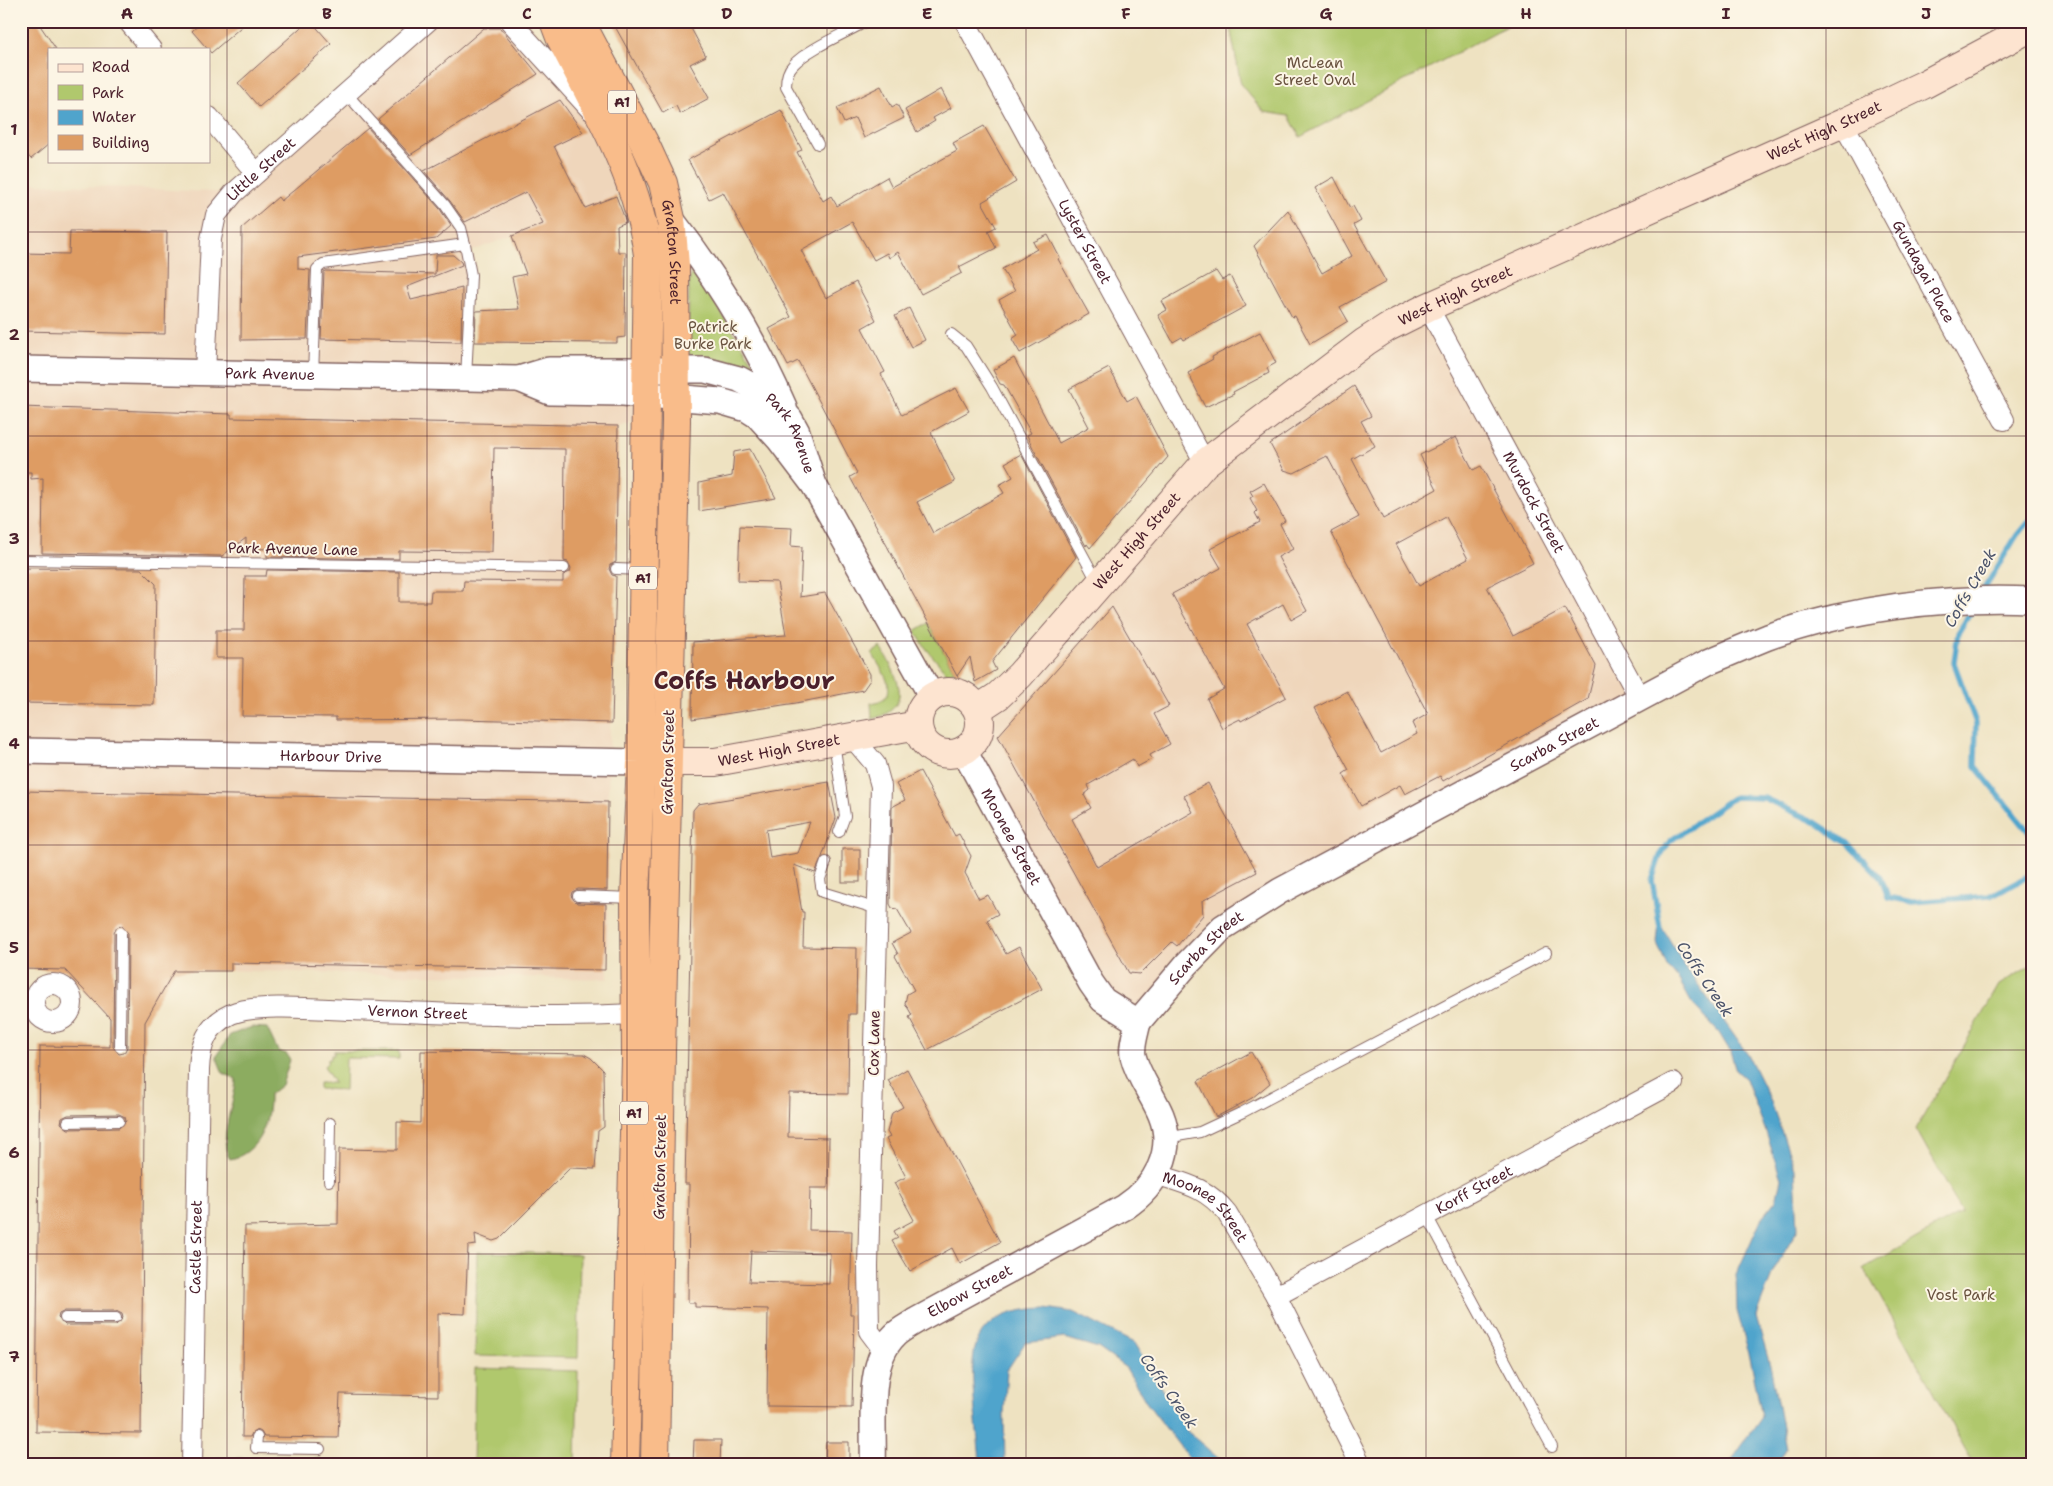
<svg xmlns="http://www.w3.org/2000/svg" width="2053" height="1486" viewBox="0 0 2053 1486" font-family="'Shantell Sans',sans-serif">
<style>
.built{fill:#efd6bb}
.green{fill:#b0c86d;stroke:#7d744c}
.forest{fill:#8cac60;stroke:#6b6646}
.water{fill:#50a4cc;stroke:#4d627c}
.lines{fill:none;stroke-linecap:round;stroke-linejoin:round}
.stream{stroke:#50a4cc;stroke-width:5.5}
.building{fill:#de9c63;fill-rule:evenodd}
.service-casing{stroke:#836360;stroke-width:12}
.minor-casing{stroke:#836360;stroke-width:22}
.tertiary-casing{stroke:#836360;stroke-width:28}
.secondary-casing{stroke:#836360;stroke-width:30}
.trunk-casing{stroke:#836360;stroke-width:30}
.service{stroke:#fff;stroke-width:10}
.minor{stroke:#fff;stroke-width:20}
.tertiary{stroke:#fff;stroke-width:25}
.secondary{stroke:#fde4d0;stroke-width:28}
.trunk{stroke:#f9bc8a;stroke-width:28}
.service-bridge-casing{stroke:#836360;stroke-width:12;stroke-linecap:butt}
.service-bridge{stroke:#fff;stroke-width:10}
.grid{fill:none;stroke:#4a1f2b;stroke-width:1;stroke-opacity:0.55}
.labels{text-anchor:middle;dominant-baseline:central;stroke-width:4;stroke-linejoin:round;paint-order:stroke}
.shield{fill:#fcf5e5;stroke:#7f5f63;stroke-width:1}
.shield-label{font-size:14px;font-weight:bold;fill:#4a1f2b}
.park-label{font-size:15px;fill:#69523f;stroke:#fcf5e5}
.street-label{font-size:15px;fill:#4a1f2b;stroke:#fcf5e5}
.water-label{font-size:16px;font-style:italic;fill:#4c546b;stroke:#fcf5e5}
.town-label{font-size:25px;font-weight:bold;fill:#4a1f2b;stroke:#fcf5e5}
.neatline{fill:none;stroke:#4a1f2b;stroke-width:2}
.grid-label{font-size:16px;text-anchor:middle;font-weight:bold;fill:#4a1f2b}
</style>
<rect width="100%" height="100%" fill="#fcf5e5"/>
<filter id="ink" filterUnits="userSpaceOnUse"><feTurbulence type="fractalNoise" baseFrequency=".02" numOctaves="2"/><feDisplacementMap in="SourceGraphic" scale="10" xChannelSelector="R" yChannelSelector="G"/><feConvolveMatrix kernelMatrix="1 2 1 2 8 2 1 2 1" color-interpolation-filters="sRGB"/></filter>
<filter id="wash" filterUnits="userSpaceOnUse"><feTurbulence type="fractalNoise" baseFrequency=".0096" numOctaves="4" result="noise"/><feDisplacementMap in="SourceGraphic" scale="20" xChannelSelector="R" yChannelSelector="G"/><feGaussianBlur stdDeviation="1.12" result="paint"/><feColorMatrix in="noise" values="0 0 0 0 0 0 0 0 0 0 0 0 0 0 0 0 0 1.4 0 .05"/><feComposite in="paint" operator="in"/></filter>
<g filter="url(#wash)">
<rect width="100%" height="100%" fill="#eee2c1"/>
<g class="built">
<polygon points="428,21 510,21 605,127 634,189 467,253 466,379 616,375 645,420 618,426 608,802 608,979 21,966 21,183 234,193"/>
<polygon points="1428,307 1639,697 1280,891 1138,1022 1103,1000 972,745 981,726 980,716 1205,463"/>
</g>
<g class="green">
<polygon points="1229,21 1516,21 1300,137 1289,116 1264,112 1241,85"/>
<polygon points="693,268 762,377 729,361 688,355 689,282"/>
<polygon points="928,623 954,671 948,675 925,647 915,631"/>
<path d="M 881,647 C 896,675 917,707 872,719 L 871,703 C 905,698 881,670 872,653 Z"/>
<polygon points="2032,965 2032,1465 1974,1465 1864,1268 1962,1212 1916,1129 1999,985"/>
<polygon points="334,1051 399,1051 399,1059 346,1058 345,1090 319,1089 319,1083 334,1083 324,1066 328,1062 328,1059 331,1059 331,1055 334,1055"/>
<polygon points="477,1252 580,1254 578,1358 475,1356"/>
<polygon points="475,1368 578,1371 576,1465 473,1465"/>
<polygon points="217,1458 320,1459 320,1465 217,1465"/>
</g>
<path class="forest" d="M 252,1027 L 267,1028 L 278,1051 L 287,1054 L 290,1060 L 282,1085 L 269,1095 C 270,1121 259,1154 230,1159 C 217,1141 235,1102 236,1079 L 223,1073 L 216,1056 L 230,1035 Z"/>
<g class="water">
<polygon points="1659,922 1685,966 1748,1055 1771,1102 1795,1169 1798,1229 1774,1270 1756,1316 1771,1369 1786,1449 1777,1465 1726,1465 1731,1461 1762,1417 1751,1361 1737,1311 1736,1275 1762,1217 1776,1200 1781,1179 1766,1132 1746,1079 1736,1070 1730,1051 1719,1033 1691,1002 1679,980 1667,966 1657,943"/>
<path d="M 1046,1308 L 1073,1312 L 1134,1343 L 1187,1431 L 1218,1458 L 1234,1465 L 1194,1465 L 1146,1402 L 1126,1368 L 1098,1348 L 1065,1338 L 1025,1343 L 1007,1370 L 1004,1414 L 1005,1465 L 980,1465 C 979,1436 967,1370 976,1345 C 985,1315 1019,1309 1046,1308 Z"/>
</g>
<g class="lines">
<g class="stream">
<polyline points="1982,592 2017,535 2032,517"/>
<polyline points="1974,607 1958,633 1954,663 1976,723 1975,766 2032,836"/>
<polyline points="1660,928 1652,880 1660,856 1670,841 1734,797 1764,798 1815,822 1847,843 1881,878 1888,897 1912,902 1990,896 2028,876 2032,870"/>
</g>
</g>
<g id="blocks">
<g class="building">
<polygon points="21,21 37,21 56,49 49,49 49,144 31,159 21,148"/>
<polygon points="203,21 248,21 211,53 192,31"/>
<polygon points="308,21 311,21 331,44 259,107 238,83"/>
<polygon points="612,21 687,21 706,56 690,64 709,98 680,114 676,106 663,113"/>
<polygon points="484,28 500,28 538,74 410,155 378,119"/>
<polygon points="881,86 892,107 897,104 904,118 864,138 855,118 844,123 837,108"/>
<polygon points="941,89 951,108 933,118 935,121 917,132 905,110"/>
<polygon points="560,100 583,132 554,146 585,208 616,196 626,222 617,226 618,252 626,252 625,337 617,338 617,343 475,342 476,311 519,309 512,277 526,274 512,236 543,224 526,192 465,222 450,201 424,171"/>
<polygon points="781,110 802,150 797,152 823,201 831,196 837,206 887,177 892,187 957,151 953,143 984,126 1016,182 982,202 996,227 988,231 996,248 959,267 962,273 921,294 898,252 889,258 887,253 874,260 852,222 801,250 826,298 856,282 876,320 862,328 885,372 881,374 902,415 956,388 969,411 931,432 955,482 917,502 933,533 1004,493 999,485 1013,477 1005,463 1021,454 1076,557 992,662 996,670 975,682 970,657 957,676 850,477 857,473 798,361 788,366 769,329 791,317 723,192 709,199 688,160"/>
<polygon points="368,128 440,209 451,226 436,239 298,257 298,269 310,270 307,339 241,340 242,228 278,197 281,201"/>
<polygon points="1334,177 1350,208 1353,206 1361,221 1354,225 1386,282 1340,307 1348,321 1310,344 1295,316 1292,317 1254,246 1288,210 1322,273 1352,256 1315,188"/>
<polygon points="70,231 167,232 165,334 21,331 21,253 69,254"/>
<polygon points="1048,235 1060,258 1058,259 1089,314 1020,353 1012,339 1018,335 999,300 1015,291 1002,269 1037,249 1033,242"/>
<polygon points="436,255 453,255 461,262 462,265 407,287 411,300 462,288 461,342 321,339 324,272 326,271 435,274"/>
<polygon points="1216,271 1222,280 1230,276 1246,306 1184,340 1182,337 1173,342 1158,315 1167,310 1162,301"/>
<polygon points="909,308 925,340 911,347 895,316"/>
<polygon points="1260,332 1276,363 1267,368 1269,373 1233,392 1234,394 1205,407 1188,373 1213,359 1212,357"/>
<polygon points="1014,358 1059,443 1089,427 1069,389 1109,368 1127,401 1136,396 1168,457 1090,548 1087,544 1086,546 1033,448 1027,435 1031,433 1004,385 1000,384 993,370"/>
<path d="M 1354,386 L 1371,416 L 1361,421 L 1375,446 L 1352,459 L 1383,519 L 1437,489 L 1420,455 L 1456,437 L 1473,470 L 1481,466 L 1533,563 L 1487,587 L 1513,636 L 1565,608 L 1596,666 L 1588,699 L 1443,781 L 1440,776 L 1405,794 L 1400,785 L 1361,806 L 1343,774 L 1349,770 L 1315,708 L 1347,691 L 1381,753 L 1417,734 L 1412,723 L 1428,714 L 1331,532 L 1359,517 L 1327,456 L 1294,473 L 1284,470 L 1270,444 ZM 1446,517 L 1468,559 L 1419,586 L 1396,544 Z"/>
<polygon points="21,407 231,414 231,418 618,426 616,562 610,565 609,569 612,575 616,576 612,723 461,719 336,720 336,717 242,716 243,658 216,658 216,630 244,630 245,576 266,576 267,570 399,572 399,602 430,602 431,591 463,591 464,581 563,582 563,575 570,572 571,568 568,562 564,561 565,449 494,448 492,552 399,551 399,559 267,557 267,549 246,548 246,538 222,556 42,553 43,478 31,479 31,472 21,472"/>
<polygon points="750,449 776,498 699,511 699,483 732,476 734,452"/>
<polygon points="1264,483 1285,521 1280,524 1293,549 1278,557 1307,611 1291,620 1283,604 1247,624 1286,697 1241,721 1240,719 1222,728 1207,699 1224,689 1172,594 1221,568 1210,549 1260,522 1255,513 1257,511 1250,498 1253,496 1250,491"/>
<polygon points="740,526 792,528 791,546 802,547 800,597 825,593 870,674 870,680 863,690 796,703 692,719 693,642 786,635 777,582 738,581"/>
<polygon points="21,568 141,569 156,584 154,705 21,703"/>
<polygon points="1112,607 1169,706 1154,714 1170,744 1150,755 1152,759 1137,767 1133,759 1088,785 1090,790 1084,795 1091,808 1072,819 1097,867 1193,812 1184,796 1208,783 1257,872 1202,901 1203,915 1177,946 1172,942 1140,974 1129,973 998,736"/>
<polygon points="920,771 955,836 959,834 971,856 965,873 979,899 988,895 998,914 987,920 1006,954 1019,947 1042,989 927,1050 909,1017 912,1015 905,1003 907,994 914,990 895,956 898,954 892,943 911,933 897,909 892,908 890,904 892,807 905,800 896,784"/>
<path d="M 829,782 L 836,818 L 822,857 L 815,873 L 794,865 L 802,912 L 804,912 L 803,947 L 857,948 L 856,1014 L 849,1014 L 848,1094 L 789,1093 L 788,1137 L 829,1138 L 828,1188 L 810,1188 L 809,1230 L 852,1231 L 850,1314 L 854,1314 L 852,1407 L 767,1406 L 768,1309 L 695,1307 L 695,1303 L 688,1303 L 689,1184 L 685,1184 L 693,810 L 698,804 ZM 810,822 L 798,853 L 770,858 L 766,830 ZM 751,1251 L 830,1253 L 829,1284 L 749,1282 Z"/>
<path d="M 21,791 L 608,802 L 607,890 L 578,889 L 572,892 L 571,896 L 577,903 L 606,904 L 605,970 L 231,963 L 231,971 L 174,971 L 145,1022 L 141,1433 L 36,1432 L 40,1046 L 110,1047 L 110,1018 L 65,970 L 21,969 ZM 122,926 L 128,933 L 127,1047 L 124,1053 L 119,1054 L 113,1047 L 114,933 L 117,927 ZM 119,1114 L 125,1117 L 126,1121 L 119,1128 L 68,1129 L 61,1123 L 62,1118 L 68,1115 ZM 65,1311 L 116,1311 L 122,1314 L 123,1318 L 116,1325 L 65,1325 L 58,1318 L 59,1314 Z"/>
<rect x="842" y="849" width="18" height="33"/>
<polygon points="421,1051 584,1054 591,1058 603,1070 604,1127 598,1131 595,1169 570,1168 499,1239 493,1241 475,1234 476,1245 468,1246 465,1314 438,1313 438,1396 340,1394 338,1438 264,1437 261,1432 257,1430 252,1433 250,1437 242,1437 245,1226 338,1224 339,1149 397,1150 397,1122 420,1123"/>
<polygon points="1251,1052 1270,1083 1252,1098 1216,1117 1198,1081"/>
<polygon points="907,1069 1000,1242 960,1264 952,1248 910,1271 892,1241 898,1238 894,1231 914,1220 894,1183 906,1177 886,1139 890,1137 887,1132 892,1113 903,1107 888,1080"/>
<polygon points="694,1440 721,1440 720,1465 693,1464"/>
<polygon points="826,1442 849,1442 849,1465 825,1465"/>
</g>
</g>
</g>
<g filter="url(#ink)">
<use href="#blocks" fill-opacity="0" stroke="#836360" stroke-width="1"/>
<g class="lines">
<g class="service-casing">
<g id="service">
<polyline points="346,93 445,205 461,228 465,244"/>
<path d="M 818,144 L 786,87 C 786,79 787,71 793,65 C 807,49 848,32 867,21"/>
<polyline points="951,334 966,346 992,387 1098,583"/>
<polyline points="313,375 317,269 323,264 465,244 471,275 466,379"/>
<polyline points="21,560 564,568"/>
<polyline points="616,569 643,570"/>
<polyline points="834,742 845,816 839,832"/>
<polyline points="826,862 820,879 822,892 878,909"/>
<polyline points="578,896 634,898"/>
<polyline points="68,1122 119,1121"/>
<polyline points="1166,1138 1200,1132 1243,1112 1546,953"/>
<polyline points="329,1181 330,1123"/>
<polyline points="1426,1214 1552,1447"/>
<polyline points="65,1318 116,1318"/>
<polyline points="257,1437 256,1448 320,1449"/>
</g>
</g>
<g class="minor-casing">
<g id="minor">
<polyline points="128,21 151,49"/>
<polyline points="510,21 591,110"/>
<path id="s1" d="M 965,21 L 1205,463"/>
<polyline points="209,117 256,173"/>
<path id="s2" d="M 1843,123 L 2004,420"/>
<path id="s3" d="M 1428,307 L 1639,697"/>
<path id="s4" d="M 205,374 L 211,239 L 216,215 L 234,193 L 428,21"/>
<polyline points="853,738 875,764 881,786 868,1266 869,1331 884,1351"/>
<circle cx="53" cy="1003" r="19"/>
<path id="s5" d="M 1158,1175 C 1187,1184 1207,1188 1227,1213 L 1276,1296 L 1361,1465"/>
<path id="s6" d="M 1276,1296 L 1673,1083"/>
<path id="s7" d="M 192,1465 L 199,1070 C 200,1045 207,1025 231,1014 C 256,1003 322,1009 351,1010 C 445,1013 540,1019 635,1014"/>
</g>
</g>
<g class="tertiary-casing">
<g id="tertiary">
<path d="M 671,219 C 716,277 755,340 784,407"/>
<path id="s8" d="M 21,369 L 519,379 L 549,370 L 705,370 L 739,379 L 763,392 L 777,404 L 790,419 L 797,432 L 814,485"/>
<polyline points="519,379 550,392 623,393 720,401 747,409 758,416 779,439 814,485 932,697"/>
<path id="s9" d="M 21,751 L 641,762"/>
<path id="s10" d="M 964,751 L 1091,983 L 1103,1000 L 1138,1022"/>
<path id="s11" d="M 1138,1022 L 1187,964 L 1223,927 L 1280,891 L 1708,662 C 1728,654 1748,645 1768,637 C 1849,608 1946,596 2032,600"/>
<path id="s12" d="M 873,1465 C 875,1426 865,1364 895,1335 C 901,1329 910,1325 917,1320 L 1125,1207 C 1155,1187 1176,1152 1161,1115 C 1153,1095 1138,1077 1133,1056 C 1131,1046 1136,1032 1138,1022"/>
</g>
</g>
<g class="secondary-casing">
<g id="secondary">
<circle cx="949" cy="723" r="31"/>
<path id="s13" d="M 978,709 L 998,696 L 1020,675 L 1205,463 L 1365,342 L 1388,327 L 1428,307 L 1843,123 L 1923,85 L 2032,27"/>
<path id="s14" d="M 669,762 L 715,762 L 918,725"/>
</g>
</g>
<g class="trunk-casing">
<g id="trunk">
<path d="M 554,21 L 560,37 C 596,108 638,176 648,255 L 641,762 L 635,898 L 636,1059 L 625,1465"/>
<path id="s15" d="M 580,21 L 646,146 L 663,183 L 671,219 L 675,265 L 676,421 L 661,1052 L 655,1465"/>
</g>
</g>
<use href="#service" class="service"/>
<use href="#minor" class="minor"/>
<use href="#tertiary" class="tertiary"/>
<use href="#secondary" class="secondary"/>
<use href="#trunk" class="trunk"/>
<g class="service-bridge-casing">
<polyline id="service-bridge" points="120,1047 121,933"/>
</g>
<use href="#service-bridge" class="service-bridge"/>
</g>
</g>
<path class="grid" d="M 227,21 L 227,1465M 427,21 L 427,1465M 627,21 L 627,1465M 827,21 L 827,1465M 1026,21 L 1026,1465M 1226,21 L 1226,1465M 1426,21 L 1426,1465M 1626,21 L 1626,1465M 1826,21 L 1826,1465M 21,232 L 2032,232M 21,436 L 2032,436M 21,641 L 2032,641M 21,845 L 2032,845M 21,1050 L 2032,1050M 21,1254 L 2032,1254"/>
<g class="labels">
<g class="shield">
<rect x="608" y="90.5" width="28" height="23" rx="4"/>
<rect x="629" y="566.5" width="28" height="23" rx="4"/>
<rect x="620" y="1101.5" width="28" height="23" rx="4"/>
</g>
<g class="shield-label">
<text x="622" y="102">A1</text>
<text x="643" y="578">A1</text>
<text x="634" y="1113">A1</text>
</g>
<g class="park-label">
<text x="1315" y="63">McLean<tspan x="1315" dy="17">Street Oval</tspan></text>
<text x="713" y="327">Patrick<tspan x="713" dy="17">Burke Park</tspan></text>
<text x="1961" y="1295">Vost Park</text>
</g>
<g class="street-label">
<text stroke="none"><textPath href="#s13" startOffset="1042">West High Street</textPath></text>
<text stroke="none"><textPath href="#s4" startOffset="224">Little Street</textPath></text>
<text stroke="none"><textPath href="#s1" startOffset="251">Lyster Street</textPath></text>
<text stroke="none"><textPath href="#s15" startOffset="252">Grafton Street</textPath></text>
<text stroke="none"><textPath href="#s2" startOffset="169">Gundagai Place</textPath></text>
<text stroke="none"><textPath href="#s13" startOffset="638">West High Street</textPath></text>
<text stroke="none"><textPath href="#s8" startOffset="249">Park Avenue</textPath></text>
<text stroke="none"><textPath href="#s8" startOffset="799">Park Avenue</textPath></text>
<text stroke="none"><textPath href="#s3" startOffset="222">Murdock Street</textPath></text>
<text stroke="none"><textPath href="#s13" startOffset="232">West High Street</textPath></text>
<text transform="translate(293 549) rotate(1)">Park Avenue Lane</text>
<text stroke="none"><textPath href="#s11" startOffset="506">Scarba Street</textPath></text>
<text stroke="none"><textPath href="#s14" startOffset="111">West High Street</textPath></text>
<text stroke="none"><textPath href="#s9" startOffset="310">Harbour Drive</textPath></text>
<text transform="translate(668 762) rotate(-89)">Grafton Street</text>
<text stroke="none"><textPath href="#s10" startOffset="98">Moonee Street</textPath></text>
<text stroke="none"><textPath href="#s11" startOffset="101">Scarba Street</textPath></text>
<text stroke="none"><textPath href="#s7" startOffset="651">Vernon Street</textPath></text>
<text transform="translate(874 1043) rotate(-89)">Cox Lane</text>
<text transform="translate(660 1167) rotate(-89)">Grafton Street</text>
<text stroke="none"><textPath href="#s6" startOffset="225">Korff Street</textPath></text>
<text stroke="none"><textPath href="#s5" startOffset="59">Moonee Street</textPath></text>
<text stroke="none"><textPath href="#s7" startOffset="218">Castle Street</textPath></text>
<text stroke="none"><textPath href="#s12" startOffset="222">Elbow Street</textPath></text>
</g>
<g class="water-label">
<text transform="translate(1970 588) rotate(-60)">Coffs Creek</text>
<text transform="translate(1705 979) rotate(56)">Coffs Creek</text>
<text transform="translate(1169 1391) rotate(55)">Coffs Creek</text>
</g>
<g class="town-label">
<text x="744" y="680">Coffs Harbour</text>
</g>
</g>
<rect width="2053" height="1486" fill="none" stroke="#fcf5e5" stroke-width="55"/>
<rect x="48" y="48" width="162" height="115" fill="#fcf5e5" stroke="#b59f9b"/>
<rect x="58" y="64" width="25" height="8" fill="#fde4d0" stroke="#b59f9b"/>
<text x="92" y="72" font-size="15" fill="#4a1f2b">Road</text>
<rect x="58" y="85" width="25" height="15" fill="#b0c86d" stroke="#b59f9b"/>
<text x="92" y="98" font-size="15" fill="#4a1f2b">Park</text>
<rect x="58" y="110" width="25" height="15" fill="#50a4cc" stroke="#b59f9b"/>
<text x="92" y="122" font-size="15" fill="#4a1f2b">Water</text>
<rect x="58" y="135" width="25" height="15" fill="#de9c63" stroke="#b59f9b"/>
<text x="92" y="148" font-size="15" fill="#4a1f2b">Building</text>
<rect x="28" y="28" width="1998" height="1430" class="neatline"/>
<g class="grid-label">
<text x="127" y="19">A</text>
<text x="327" y="19">B</text>
<text x="527" y="19">C</text>
<text x="727" y="19">D</text>
<text x="927" y="19">E</text>
<text x="1126" y="19">F</text>
<text x="1326" y="19">G</text>
<text x="1526" y="19">H</text>
<text x="1726" y="19">I</text>
<text x="1926" y="19">J</text>
<text x="14" y="135">1</text>
<text x="14" y="340">2</text>
<text x="14" y="544">3</text>
<text x="14" y="749">4</text>
<text x="14" y="953">5</text>
<text x="14" y="1158">6</text>
<text x="14" y="1362">7</text>
</g>
</svg>
